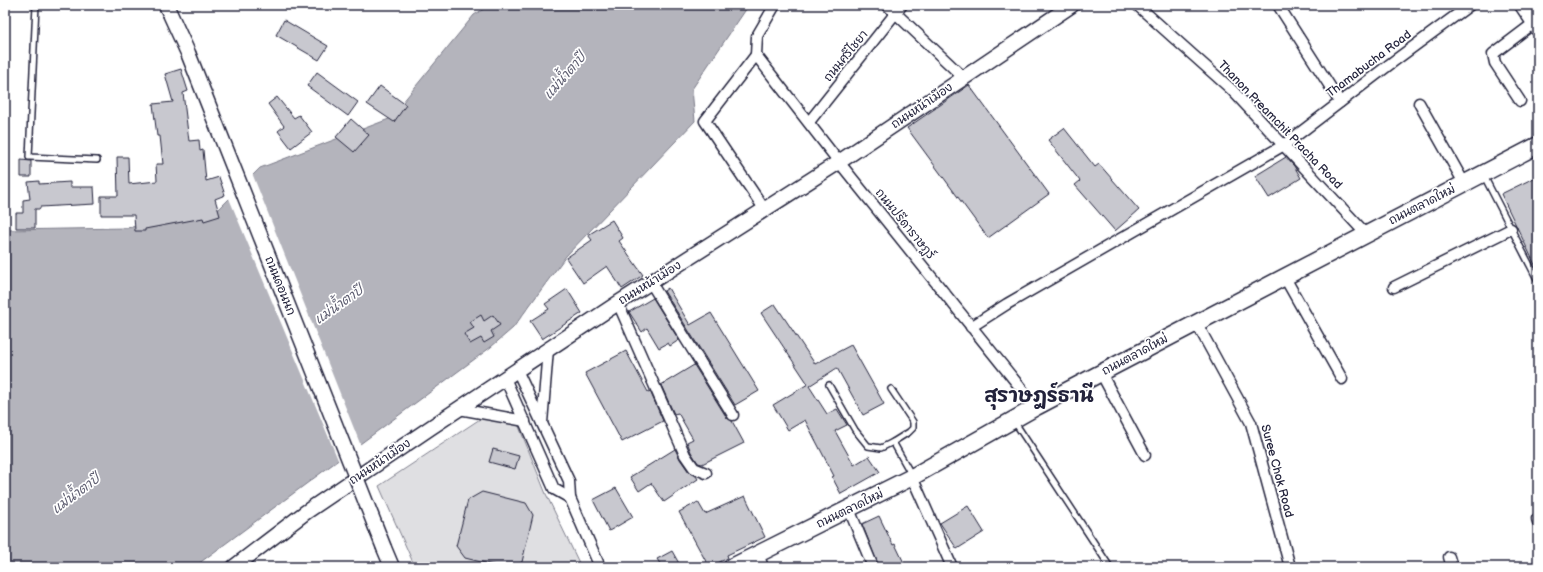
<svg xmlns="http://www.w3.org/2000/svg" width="1543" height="572" viewBox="0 0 1543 572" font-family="'Balsamiq Sans','Playpen Sans Thai',sans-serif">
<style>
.green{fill:#dfdfe2;stroke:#80808e}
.water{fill:#b4b4bc;stroke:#7a7a88}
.pier{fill:#fff}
.building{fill:#c8c8cf;stroke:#22223b}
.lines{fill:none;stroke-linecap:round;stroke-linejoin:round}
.lane-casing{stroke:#22223b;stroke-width:8}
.street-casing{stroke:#22223b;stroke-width:13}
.secondary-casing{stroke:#22223b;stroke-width:17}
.primary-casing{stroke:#22223b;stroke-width:19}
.lane{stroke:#fff;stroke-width:5}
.street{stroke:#fff;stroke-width:10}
.secondary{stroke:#fff;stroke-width:14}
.primary{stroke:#fff;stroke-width:16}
.secondary-bridge-casing{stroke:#22223b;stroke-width:17;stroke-linecap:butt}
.secondary-bridge{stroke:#fff;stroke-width:14}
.labels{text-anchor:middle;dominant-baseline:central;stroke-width:3.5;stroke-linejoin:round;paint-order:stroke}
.street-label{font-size:12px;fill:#22223b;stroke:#fff}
.water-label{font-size:13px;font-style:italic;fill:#5c5c6f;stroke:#fff}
.town-label{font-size:20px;font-weight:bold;fill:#22223b;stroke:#fff}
</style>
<rect width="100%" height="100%" fill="#fff"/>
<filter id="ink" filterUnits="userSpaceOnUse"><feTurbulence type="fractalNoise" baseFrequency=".025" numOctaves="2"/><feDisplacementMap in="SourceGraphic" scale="8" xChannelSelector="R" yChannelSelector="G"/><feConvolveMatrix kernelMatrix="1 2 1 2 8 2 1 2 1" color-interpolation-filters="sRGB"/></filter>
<g filter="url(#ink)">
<polygon class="green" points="483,417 518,424 546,494 581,567 415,567 379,486"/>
<polygon class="water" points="490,5 749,5 692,89 695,121 566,256 513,328 491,347 194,567 5,567 5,230 127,228 219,209 260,168 389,119 474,15"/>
<polygon class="pier" points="252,173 361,446 339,462 228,196"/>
<g class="building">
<polygon points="284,20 328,46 319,60 276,35"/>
<polygon points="181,69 188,91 183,93 189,141 199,140 200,151 203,150 206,181 219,177 225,195 215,199 220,216 204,221 203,218 145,229 145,231 135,231 134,215 101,215 101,196 118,196 117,157 128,157 129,184 157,181 156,164 163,164 160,136 157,136 153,104 173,102 165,74"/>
<polygon points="317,72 358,102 348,116 307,86"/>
<polygon points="969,85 1049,194 988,238 907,128"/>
<polygon points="380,86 406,105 394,122 367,104"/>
<polygon points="277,97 294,118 299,115 312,132 291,148 278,131 284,126 268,104"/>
<polygon points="351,119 369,135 354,152 336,137"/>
<polygon points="1064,128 1095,167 1099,164 1139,210 1115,231 1075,185 1080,181 1048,140"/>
<polygon points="1286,157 1294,166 1301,178 1269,198 1255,176"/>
<polygon points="21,160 31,161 31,177 21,177"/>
<polygon points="1538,176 1538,271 1501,194"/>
<polygon points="39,181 39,184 70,182 70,187 94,187 95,204 40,207 40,209 35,209 35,228 16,228 16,213 23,213 23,200 30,199 28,182"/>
<polygon points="612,220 623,238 619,241 643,275 622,289 607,266 583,283 566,258 592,240 588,235"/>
<polygon points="668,288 690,325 711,313 759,391 735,405 664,291"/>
<polygon points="567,289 582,313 542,339 530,321 549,309 545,304"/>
<polygon points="653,298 679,340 670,346 668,343 659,348 647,328 642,332 629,312"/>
<polygon points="775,304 815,364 851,345 884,404 863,415 837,368 809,386 827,414 837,409 847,425 835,431 854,465 869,456 880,472 841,494 832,477 834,476 805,420 788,430 773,405 808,384 761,313"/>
<polygon points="481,315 484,321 493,315 500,325 491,331 494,337 484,343 481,338 470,344 464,334 474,328 470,322"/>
<polygon points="626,351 648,392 650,391 663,421 622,442 585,373"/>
<polygon points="694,365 727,418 732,421 744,443 702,464 698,463 691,452 687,442 693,439 678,413 674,414 661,385"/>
<polygon points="493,449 519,456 515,469 489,462"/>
<polygon points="675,449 680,459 689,472 696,476 698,479 664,502 651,483 639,491 630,477"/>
<polygon points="616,488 633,517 609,531 593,500"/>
<polygon points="482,492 526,503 533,515 522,562 513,567 501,567 465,558 456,546 468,500"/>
<polygon points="745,496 765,537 727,555 728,558 709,567 679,512 698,502 705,514"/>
<polygon points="968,506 984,532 957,549 940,523"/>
<polygon points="879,516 893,545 895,544 906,567 879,567 862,524"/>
<polygon points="672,551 681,567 662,567 657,559"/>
</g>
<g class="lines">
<g class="lane-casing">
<g id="lane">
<polyline points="36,5 29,157 97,160"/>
<polyline points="1484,176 1538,281"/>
<polyline points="829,385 855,430 868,446 881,448 893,442 911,474"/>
<polyline points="891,389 913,422 913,428 909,432 893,442"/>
<polyline points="1014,421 1110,567"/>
</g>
</g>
<g class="street-casing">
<g id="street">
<polyline points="887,5 964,78"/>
<polyline points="1137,5 1232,90 1366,234"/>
<polyline points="1278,5 1340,102"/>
<polyline points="1528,14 1538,7"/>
<polyline points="756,55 839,162 1036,407"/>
<polyline points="756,55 705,121 765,210"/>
<polyline points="756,55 757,36 775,5"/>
<polyline points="1520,101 1495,63 1493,54 1534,23"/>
<polyline points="1419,103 1464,183"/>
<polyline points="809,122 902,5"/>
<polyline points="1284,276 1342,379"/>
<polyline points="651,283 733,415"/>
<polyline points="1394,287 1511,229"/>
<polyline points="618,303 685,455 694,468 706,473"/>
<polyline points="1196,322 1251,423 1290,567"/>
<polyline points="971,327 1007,304 1284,145 1394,61 1470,5"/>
<polyline points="517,370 569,481 570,498 600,567"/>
<polyline points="1101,373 1145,455"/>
<polyline points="505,378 554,489 570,498"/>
<polyline points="459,409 525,421"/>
<polyline points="542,423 548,349"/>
<polyline points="912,477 952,567"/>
<polyline points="849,509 873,567"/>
<polyline points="1537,519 1538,522"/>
<polyline points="758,554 763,567"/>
<polyline points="1449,557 1452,567"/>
</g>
</g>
<g class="secondary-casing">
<g id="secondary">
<polyline points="166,5 188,53"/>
<polyline points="1522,5 1538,29"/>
<polyline points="384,548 392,567"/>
<polyline points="234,567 306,512 430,428 618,303 839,162 1072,5"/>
</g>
</g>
<g class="primary-casing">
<polyline id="primary" points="732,567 912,477 1036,407 1116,365 1538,145"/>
</g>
<use href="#lane" class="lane"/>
<use href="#street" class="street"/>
<use href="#secondary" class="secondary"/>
<use href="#primary" class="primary"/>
<g class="secondary-bridge-casing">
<polyline id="secondary-bridge" points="188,53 384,548"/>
</g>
<use href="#secondary-bridge" class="secondary-bridge"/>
</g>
</g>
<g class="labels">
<g class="street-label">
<text transform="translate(846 56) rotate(-51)">ถนนศรีไชยา</text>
<text transform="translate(1369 64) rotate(-37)">Thamabucha Road</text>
<text transform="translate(922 106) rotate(-34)">ถนนหน้าเมือง</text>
<text transform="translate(1280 125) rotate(46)">Thanon Preamchit Pracha Road</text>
<text transform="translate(1422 205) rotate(-27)">ถนนตลาดใหม่</text>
<text transform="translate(905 224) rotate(51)">ถนนปรีดาราษฎร์</text>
<text transform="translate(650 283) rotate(-32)">ถนนหน้าเมือง</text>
<text transform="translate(280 286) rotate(68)">ถนนดอนนก</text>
<text transform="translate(1135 355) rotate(-28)">ถนนตลาดใหม่</text>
<text transform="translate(380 462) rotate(-34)">ถนนหน้าเมือง</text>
<text transform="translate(1277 471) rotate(75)">Suree Chok Road</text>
<text transform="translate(850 509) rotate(-26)">ถนนตลาดใหม่</text>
</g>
<g class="water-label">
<text transform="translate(565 76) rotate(-49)">แม่น้ำตาปี</text>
<text transform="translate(339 305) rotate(-35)">แม่น้ำตาปี</text>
<text transform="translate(76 494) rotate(-37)">แม่น้ำตาปี</text>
</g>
<g class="town-label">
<text x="1039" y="396">สุราษฎร์ธานี</text>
</g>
</g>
<rect width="1543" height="572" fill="none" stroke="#fff" stroke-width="20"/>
<rect x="10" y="10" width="1523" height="552" fill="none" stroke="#22223b" stroke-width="1.5" filter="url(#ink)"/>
</svg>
